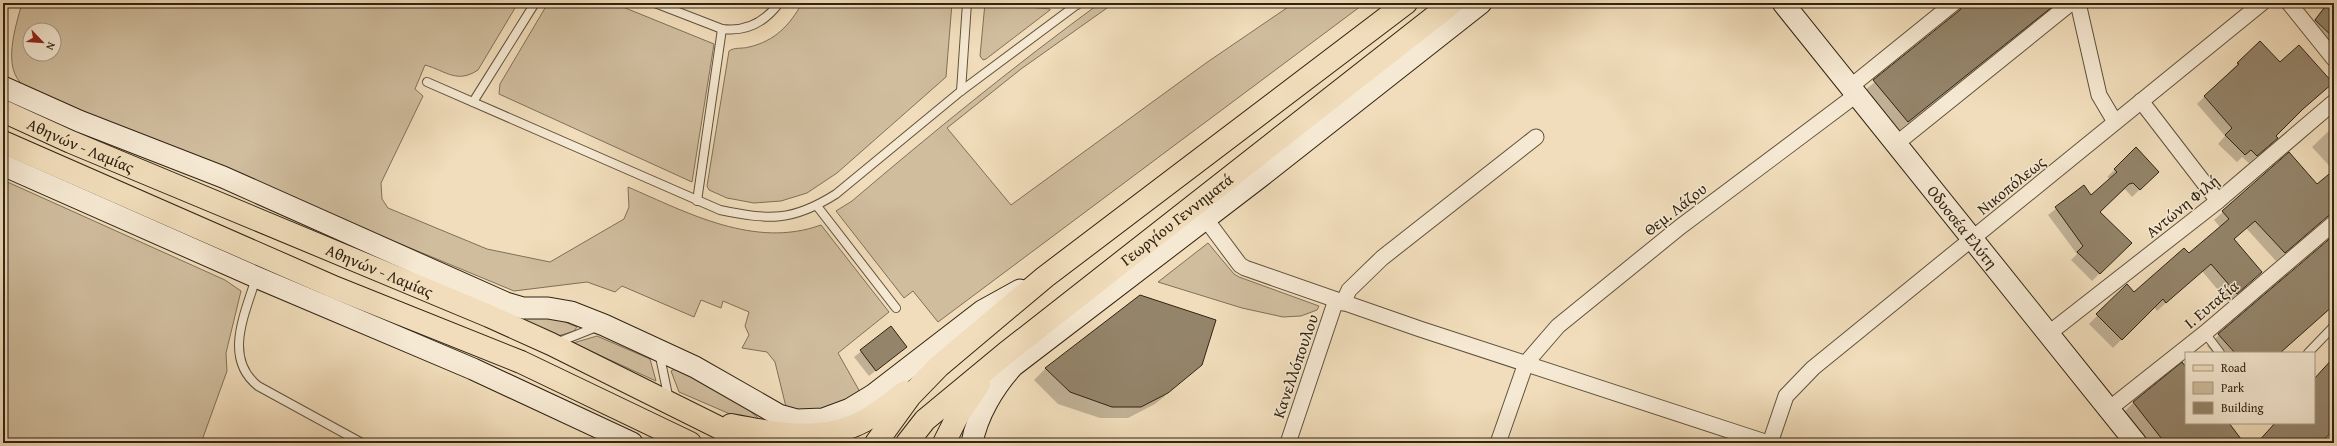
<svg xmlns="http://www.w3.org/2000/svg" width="2337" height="446" viewBox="0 0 2337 446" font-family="'Gentium Book Plus',serif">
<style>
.green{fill:#d0bd9e;stroke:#807058;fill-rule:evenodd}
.shadow{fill:#0003}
.building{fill:#94846a;stroke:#302312}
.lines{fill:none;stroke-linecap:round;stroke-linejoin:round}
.lane-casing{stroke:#60523c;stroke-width:10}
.street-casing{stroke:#60523c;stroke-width:17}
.secondary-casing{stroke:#302312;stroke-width:23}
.primary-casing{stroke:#302312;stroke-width:24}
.lane{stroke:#f6e9d3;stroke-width:8}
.street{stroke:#f6e9d3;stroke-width:15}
.secondary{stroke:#f6e9d3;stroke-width:21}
.primary{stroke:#f1ddbb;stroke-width:22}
.labels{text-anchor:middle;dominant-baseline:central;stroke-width:3;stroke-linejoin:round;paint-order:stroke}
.street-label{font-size:16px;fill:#302312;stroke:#f6e9d3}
</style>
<rect width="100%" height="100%" fill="#f1ddbb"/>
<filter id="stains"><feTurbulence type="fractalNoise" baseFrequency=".005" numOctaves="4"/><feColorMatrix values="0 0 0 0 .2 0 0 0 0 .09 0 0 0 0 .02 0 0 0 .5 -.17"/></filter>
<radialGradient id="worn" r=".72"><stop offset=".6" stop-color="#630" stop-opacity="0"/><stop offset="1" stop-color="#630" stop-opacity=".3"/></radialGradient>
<g class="green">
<path d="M 22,3 L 518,3 L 478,70 C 457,84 446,71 425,65 L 415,89 L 423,96 L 381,183 L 382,199 L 388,208 L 487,249 L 550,262 L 624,219 L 629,207 L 628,187 C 688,213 755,249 821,225 L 889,312 L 838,353 L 860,392 C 840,404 808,419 786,407 L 775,362 L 767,352 L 742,348 L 749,335 L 745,326 L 749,312 L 723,301 L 721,308 L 701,300 L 694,317 L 622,286 L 615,292 L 587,282 L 514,291 L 53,100 C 44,95 32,92 24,86 C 1,68 16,26 22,3 ZM 30,30 L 54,30 L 54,54 L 30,54 Z"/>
<polygon points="548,3 613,3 714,44 692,182 499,94 500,84"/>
<path d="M 802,3 L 952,3 L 946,77 L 837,173 L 807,193 L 781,201 L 754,203 L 727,198 L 709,190 L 707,186 L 729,51 C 734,47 743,49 749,47 C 775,41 790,25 802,3 Z"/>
<polygon points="985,3 1050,9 1050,10 986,59 983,60 980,56"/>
<path d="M 1100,3 L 1114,3 L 1021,69 L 947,128 L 1011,205 L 1206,63 L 1294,3 L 1365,3 L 938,322 L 913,291 L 904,298 L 836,211 L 852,201 C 933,132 1014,66 1100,3 Z"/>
<polygon points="3,180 225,280 241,291 226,353 227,371 201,443 3,443"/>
<polygon points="1208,243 1234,274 1239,277 1319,306 1317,310 1301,316 1283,317 1242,308 1158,282"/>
<polygon points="502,313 544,313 577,327 574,331 558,336"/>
<polygon points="597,336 650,359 656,381 573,343"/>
<polygon points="675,369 730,394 763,422 744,420 679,392 671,371"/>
</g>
<g class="shadow">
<polygon points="1967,3 2058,3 1896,133 1863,92"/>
<polygon points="2327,3 2334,3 2334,58 2304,33"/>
<polygon points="2260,42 2280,63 2332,83 2295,115 2274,136 2268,146 2249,163 2242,157 2237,162 2218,144 2225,136 2197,104"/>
<polygon points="2334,126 2334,171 2312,147"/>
<polygon points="2136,149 2158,172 2132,197 2125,189 2099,212 2130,243 2092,281 2071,260 2077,254 2048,215 2084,187 2091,197 2110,179 2107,177"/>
<polygon points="2289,153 2317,186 2334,172 2334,207 2317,226 2276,261 2246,228 2233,240 2261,272 2228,302 2202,271 2157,311 2154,307 2113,348 2089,324 2127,286 2134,293 2189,255 2220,227 2214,220"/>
<polygon points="2334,236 2334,305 2280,353 2213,353 2207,346 2219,335"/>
<polygon points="1140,296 1165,396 1155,404 1128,418 1100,418 1058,404 1034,380 1045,369"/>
<polygon points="891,328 906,347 869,376 854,357"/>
<polygon points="2186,369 2186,423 2227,423 2243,443 2144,443 2122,414 2134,402"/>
</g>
<g class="building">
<polygon points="1964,3 2057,3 1908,122 1873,80 1960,10"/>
<polygon points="2328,3 2334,3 2334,38 2315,20"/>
<polygon points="2260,41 2280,62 2299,45 2333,83 2303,109 2276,136 2278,138 2257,156 2251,150 2245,155 2225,135 2232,128 2204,96 2239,64 2237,63"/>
<polygon points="2136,147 2159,172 2140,190 2133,183 2129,184 2100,212 2132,243 2100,274 2077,252 2083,246 2055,207 2084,185 2091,195 2117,172 2114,169"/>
<polygon points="2289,152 2317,184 2334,170 2334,214 2328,216 2285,253 2255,221 2234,239 2262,272 2237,294 2211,264 2166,303 2163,299 2122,340 2096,314 2127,284 2134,292 2184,248 2189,253 2229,219 2222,211"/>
<polygon points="2334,235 2334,305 2280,353 2235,353 2218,334"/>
<polygon points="1140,295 1216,320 1202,365 1168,393 1141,407 1112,407 1070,392 1045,368"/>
<polygon points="891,326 907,347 876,371 860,350"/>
<polygon points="2334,357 2334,429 2321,443 2257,443 2275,423 2314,423 2314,379"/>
<polygon points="2182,362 2186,367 2186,423 2229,423 2244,443 2165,443 2133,402"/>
</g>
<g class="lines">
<g class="lane-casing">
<g id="lane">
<path d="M 655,3 L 722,29 C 746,32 765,22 779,3"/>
<polyline points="1063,3 1077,5"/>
<path d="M 427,82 L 720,210 C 769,220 792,222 836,194 L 961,91 L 1079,3"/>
<polyline points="961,91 967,3"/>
<polyline points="473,102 535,3"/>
<polyline points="697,201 722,29"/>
<polyline points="817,206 896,308"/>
<path d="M 256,278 C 245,314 223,358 258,386 L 362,443"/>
<polyline points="2205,333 2220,353"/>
<polyline points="556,343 599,326"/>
<polyline points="659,352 669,400"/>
<polyline points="2308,353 2334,326"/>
</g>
</g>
<g class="street-casing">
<g id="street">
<polyline points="2078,3 2099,95 2115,122"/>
<polyline points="2289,3 2334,59"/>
<polyline points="1850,87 1954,3"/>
<polyline points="2141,101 2218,201"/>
<polyline points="1896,144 2071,3"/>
<polyline points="1205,218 1240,265 1245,268 1420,329 1768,443"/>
<polyline points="1343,303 1349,290 1382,258 1536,137"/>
<polyline points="2048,334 2218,201 2334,102"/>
<polyline points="2109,409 2205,333 2334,223"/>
<polyline points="1288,443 1336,300"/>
<polyline points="1498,443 1526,363 1558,326 1680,227 1856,95"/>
<polyline points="1770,443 1786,396 1813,368 2262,3"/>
</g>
</g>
<g class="secondary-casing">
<g id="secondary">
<path id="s1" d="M 1783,3 L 2136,443"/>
<polyline points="3,87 79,121 223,177 506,303 523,308 548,308 571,312 604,325 695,367 779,415 797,420 823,419 850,409 873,395 982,311 1020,290"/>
<polyline points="3,165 256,277 473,369 632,443"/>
<path d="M 972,443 C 977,415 994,387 1013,366 L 1260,177 L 1481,3"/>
</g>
</g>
<g class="primary-casing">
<g id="primary">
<path id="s2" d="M 3,111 L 71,142 L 489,316 L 551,344 L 750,443"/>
<polyline points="3,142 336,288 521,362 690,443"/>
<path d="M 731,425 C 776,434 823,443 864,421 C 879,413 892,402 905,392"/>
<polyline points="876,443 910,396 939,366 1045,277 1406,3"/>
<path id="s3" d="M 907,443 L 925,420 L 1006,353 L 1452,3"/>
<polyline points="944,443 958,415 979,384"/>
</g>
</g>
<use href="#lane" class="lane"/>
<use href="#street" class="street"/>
<use href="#secondary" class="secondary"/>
<use href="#primary" class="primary"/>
</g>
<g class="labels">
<g class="street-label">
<text stroke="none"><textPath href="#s2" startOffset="85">Αθηνών - Λαμίας</textPath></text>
<text transform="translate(2011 185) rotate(-39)">Νικοπόλεως</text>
<text transform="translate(2182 206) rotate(-39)">Αντώνη Φιλή</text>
<text transform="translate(1675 209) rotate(-38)">Θεμ. Λάζου</text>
<text stroke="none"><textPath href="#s3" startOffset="351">Γεωργίου Γεννηματά</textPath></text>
<text stroke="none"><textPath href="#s1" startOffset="287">Οδυσσέα Ελύτη</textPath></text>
<text stroke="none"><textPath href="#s2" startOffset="409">Αθηνών - Λαμίας</textPath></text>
<text transform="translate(2211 304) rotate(-40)">Ι. Ευταξία</text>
<text transform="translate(1295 366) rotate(-71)">Κανελλόπουλου</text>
</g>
</g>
<rect width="2337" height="446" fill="none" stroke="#f1ddbb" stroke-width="16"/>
<rect x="4" y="4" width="2329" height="438" fill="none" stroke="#302312" stroke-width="2"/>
<rect x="8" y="8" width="2321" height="430" fill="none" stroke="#302312"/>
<rect x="2185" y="352" width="130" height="72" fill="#f6e9d3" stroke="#a79a86"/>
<rect x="2193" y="365" width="20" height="6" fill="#f1ddbb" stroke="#a79a86"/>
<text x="2221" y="372" font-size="12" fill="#302312">Road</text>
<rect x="2193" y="382" width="20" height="12" fill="#d0bd9e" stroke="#a79a86"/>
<text x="2221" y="392" font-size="12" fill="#302312">Park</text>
<rect x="2193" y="402" width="20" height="12" fill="#94846a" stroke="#a79a86"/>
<text x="2221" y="412" font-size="12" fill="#302312">Building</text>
<g transform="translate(42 42) rotate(115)"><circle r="19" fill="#f6e9d3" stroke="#a79a86"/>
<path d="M0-3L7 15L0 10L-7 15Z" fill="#8f2418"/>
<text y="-6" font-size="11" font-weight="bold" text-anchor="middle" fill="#302312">N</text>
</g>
<rect width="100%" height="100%" filter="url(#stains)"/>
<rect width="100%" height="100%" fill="url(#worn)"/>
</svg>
